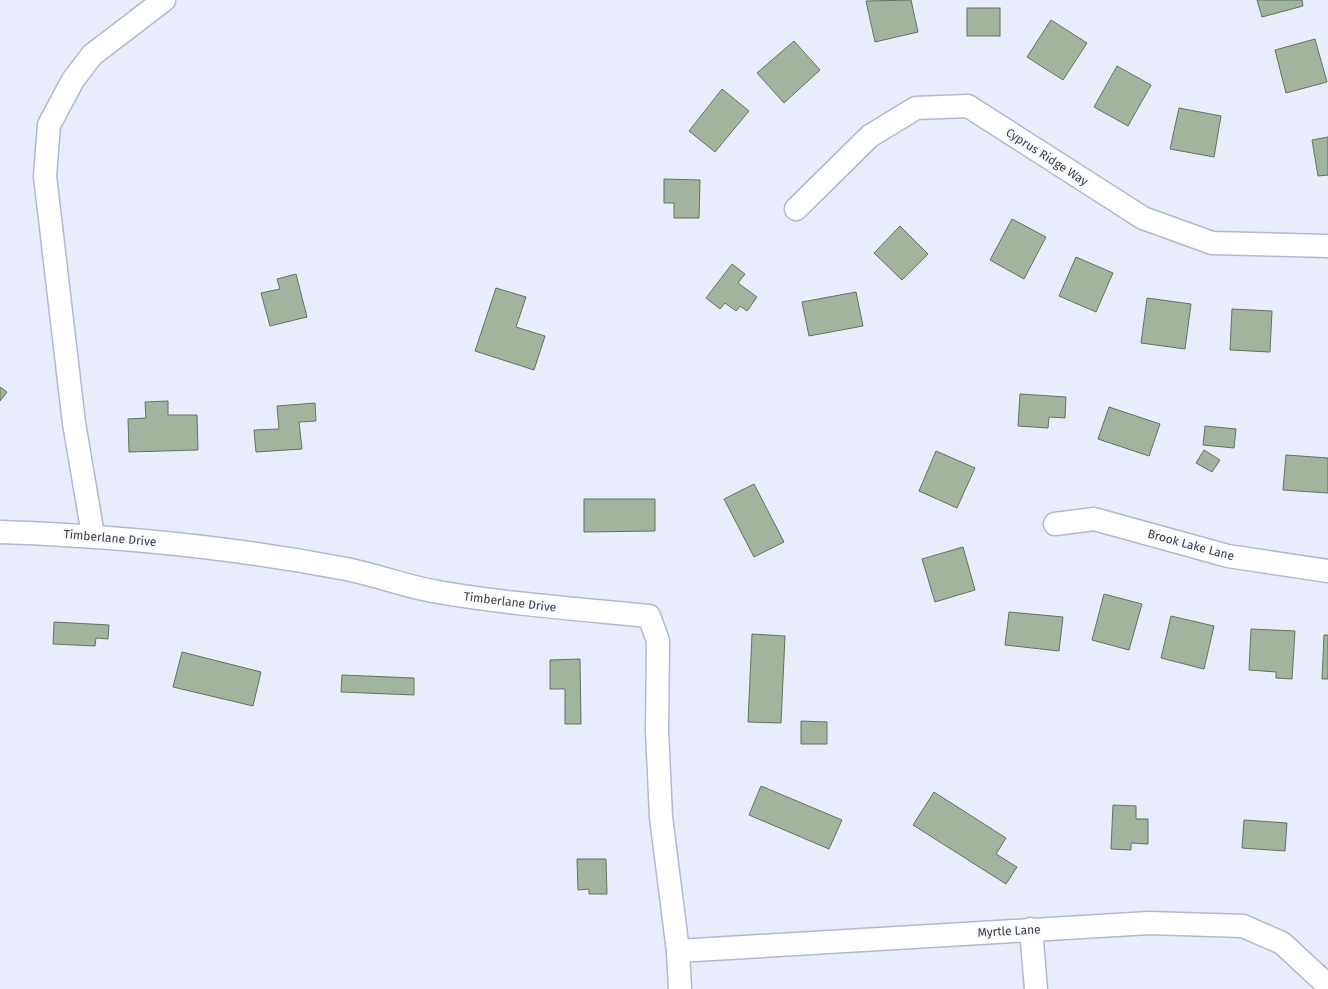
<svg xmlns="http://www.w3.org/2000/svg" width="1328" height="989" viewBox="0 0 1328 989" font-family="'Fira Sans',sans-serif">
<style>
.building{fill:#a2b39e;stroke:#637360}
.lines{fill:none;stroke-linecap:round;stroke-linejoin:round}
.minor-casing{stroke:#b1b8d0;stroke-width:25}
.minor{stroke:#fff;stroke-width:22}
.labels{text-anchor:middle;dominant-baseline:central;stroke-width:4.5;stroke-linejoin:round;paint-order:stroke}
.street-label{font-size:12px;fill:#383b45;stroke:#f8faff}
</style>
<rect width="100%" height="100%" fill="#e8ecfb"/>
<g class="building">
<polygon points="911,0 918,32 875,42 866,1"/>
<polygon points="1257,0 1302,0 1303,6 1262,17"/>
<rect x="967" y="8" width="33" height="28"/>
<polygon points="1051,20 1087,43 1063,80 1027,57"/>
<polygon points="1315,39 1327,82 1286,93 1275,50"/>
<polygon points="794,41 820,70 784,103 757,73"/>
<polygon points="1117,66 1151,85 1128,126 1094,107"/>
<polygon points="722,89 749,111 715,152 689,131"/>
<polygon points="1179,108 1221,116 1214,157 1170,149"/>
<polygon points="1328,137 1328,175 1318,176 1312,140"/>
<polygon points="664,179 700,180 699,218 674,218 674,203 664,203"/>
<polygon points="1012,219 1046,237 1024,279 990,260"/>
<polygon points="900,226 928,254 902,280 874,253"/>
<polygon points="1076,257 1113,273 1096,312 1059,296"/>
<polygon points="732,264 745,274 738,283 757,297 747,311 740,306 736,311 725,303 720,309 706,298"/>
<polygon points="296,274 307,317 270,326 261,293 280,289 277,279"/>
<polygon points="496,288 526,297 516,327 545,336 534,370 475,351"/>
<polygon points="856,292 863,326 809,336 802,302"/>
<polygon points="1147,298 1191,304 1185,349 1141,343"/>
<polygon points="1232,309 1272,311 1270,352 1230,350"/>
<polygon points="0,387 7,392 0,401"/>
<polygon points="1020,394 1066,397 1065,418 1049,417 1048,428 1018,426"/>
<polygon points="168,401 168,415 197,415 198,450 129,452 128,419 146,418 145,402"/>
<polygon points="315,403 316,421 299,422 302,449 256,452 254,430 279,429 277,406"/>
<polygon points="1109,407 1160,424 1149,456 1098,439"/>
<polygon points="1205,426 1236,429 1234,448 1203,445"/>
<polygon points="1204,450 1220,460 1212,472 1196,463"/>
<polygon points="936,451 975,468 957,508 919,491"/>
<polygon points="1286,455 1328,458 1328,493 1283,490"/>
<polygon points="754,484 784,542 754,557 724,499"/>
<polygon points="584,499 655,499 655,531 584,532"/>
<polygon points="963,547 975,590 935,602 922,559"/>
<polygon points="1104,594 1142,604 1129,650 1092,640"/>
<polygon points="1009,612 1063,617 1059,651 1005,645"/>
<polygon points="1171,616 1214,626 1204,669 1161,658"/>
<polygon points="54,622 109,625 108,639 96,638 95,646 53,644"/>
<polygon points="1251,629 1295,631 1292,679 1276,678 1276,672 1249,670"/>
<polygon points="752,634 785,636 781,723 748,722"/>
<polygon points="1324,635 1328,635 1328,679 1322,679"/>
<polygon points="182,652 261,672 253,706 173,687"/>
<polygon points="580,659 581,724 565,724 565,689 550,689 550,660"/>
<polygon points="342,675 414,678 414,695 341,692"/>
<polygon points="801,721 827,722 827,744 801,744"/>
<polygon points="761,786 842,820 829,849 749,815"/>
<polygon points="934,792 1006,838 996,854 1017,867 1006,884 913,825"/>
<polygon points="1113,805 1136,806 1136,819 1148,819 1148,844 1131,843 1131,850 1111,849"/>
<polygon points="1244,820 1287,823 1285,851 1242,848"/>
<polygon points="577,859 606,859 607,894 589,894 589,889 578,890"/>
</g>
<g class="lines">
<g class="minor-casing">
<g id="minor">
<polyline points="796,209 870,136 916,108 968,106 1143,218 1212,243 1328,246"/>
<polyline points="1055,524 1094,519 1228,556 1328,571"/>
<path d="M 0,532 C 116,536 232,547 346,569 C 377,575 407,587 438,592 C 508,604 578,609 649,616 L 658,641 L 657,730 L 661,817 L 678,951 L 680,989"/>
<polyline points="93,535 74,423 45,176 49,125 73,80 92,55 164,0"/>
<polyline points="1031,929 1036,989"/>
<polyline points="678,951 1149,923 1243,926 1282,943 1323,981"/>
</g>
</g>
<use href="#minor" class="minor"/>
</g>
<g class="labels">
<g class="street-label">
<text transform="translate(1047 157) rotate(33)">Cyprus Ridge Way</text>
<text transform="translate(110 538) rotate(5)">Timberlane Drive</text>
<text transform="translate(1191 545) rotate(15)">Brook Lake Lane</text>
<text transform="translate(510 602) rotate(7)">Timberlane Drive</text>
<text transform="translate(1009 931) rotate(-3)">Myrtle Lane</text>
</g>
</g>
</svg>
